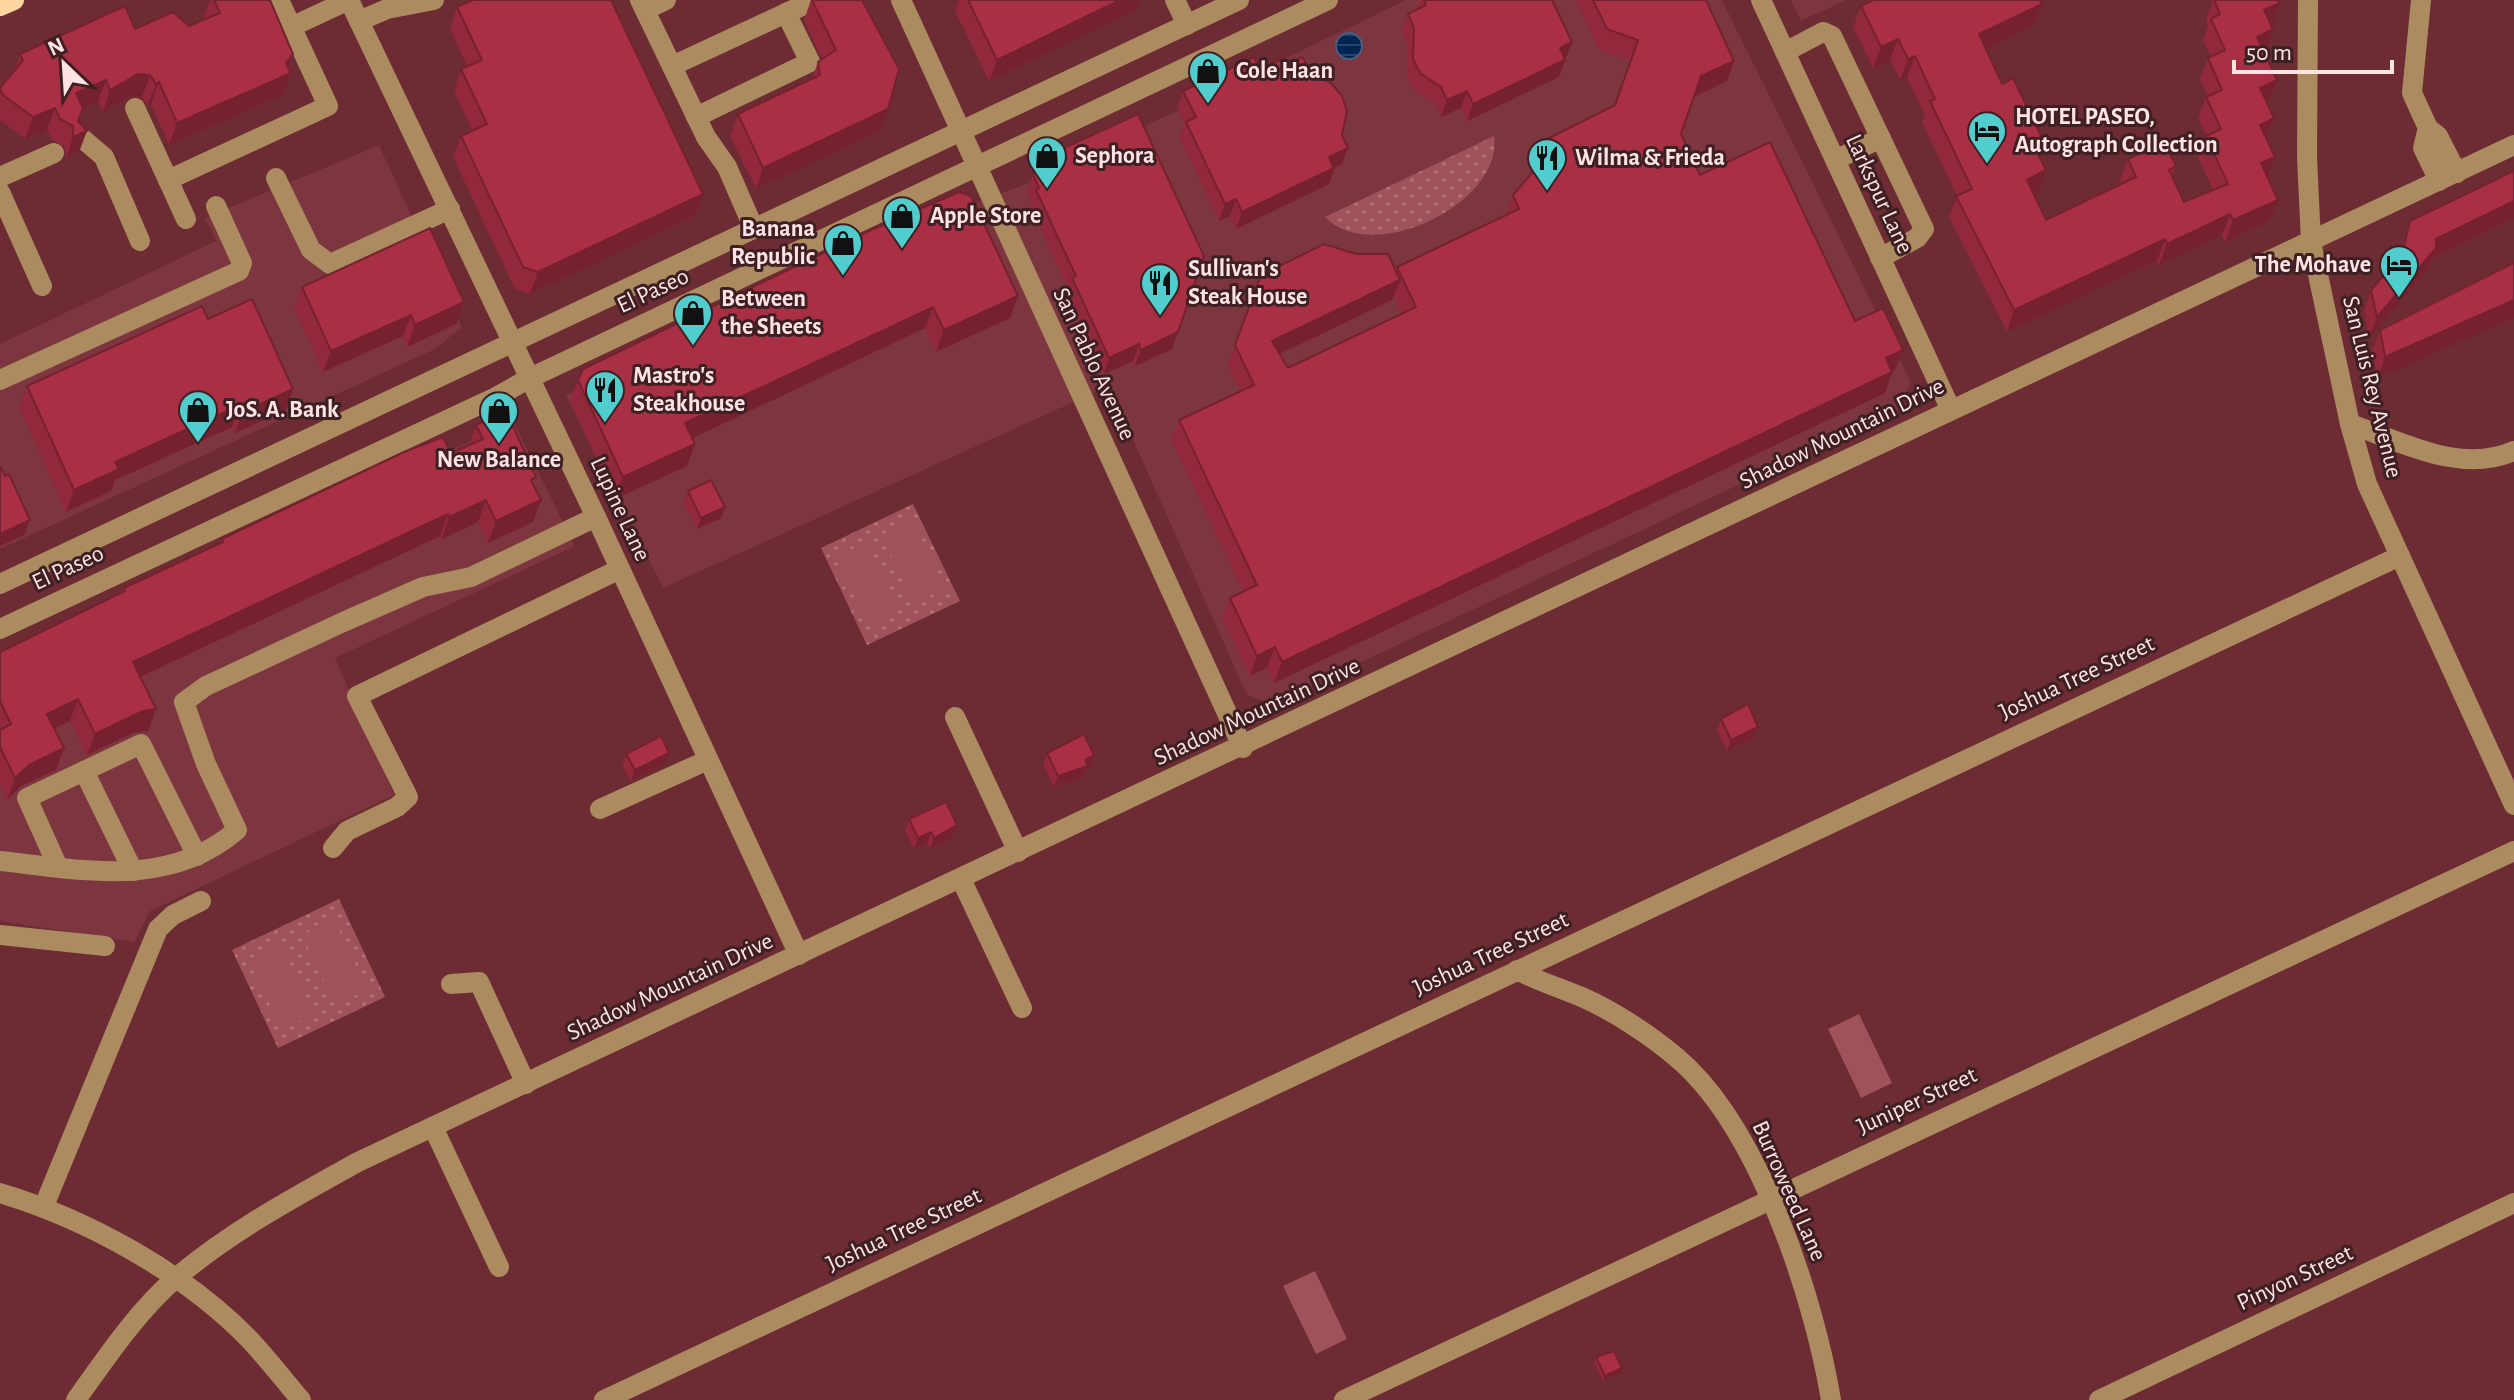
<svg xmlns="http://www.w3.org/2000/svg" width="2514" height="1400" viewBox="0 0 2514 1400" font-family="'Alegreya Sans',sans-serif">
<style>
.built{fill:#7d353f}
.park{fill:url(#park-dots)}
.pitch{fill:#9f5259}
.water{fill:url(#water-rules);stroke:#4c5e7e;stroke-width:2}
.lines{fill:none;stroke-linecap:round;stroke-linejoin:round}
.minor{stroke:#ab8b5f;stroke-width:20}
.major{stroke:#fcd5a1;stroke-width:20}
.wall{fill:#91283b;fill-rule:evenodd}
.shaded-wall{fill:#762130}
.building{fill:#a92f45;stroke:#762130;stroke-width:2}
.labels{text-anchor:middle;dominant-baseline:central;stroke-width:6;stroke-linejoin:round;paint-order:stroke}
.poi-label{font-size:24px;font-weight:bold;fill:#fde3e4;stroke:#3e2023;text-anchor:start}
.street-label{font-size:24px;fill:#fde3e4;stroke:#3e2023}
</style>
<defs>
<pattern id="park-dots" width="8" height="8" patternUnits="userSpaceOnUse" patternTransform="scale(2)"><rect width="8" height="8" fill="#9f5259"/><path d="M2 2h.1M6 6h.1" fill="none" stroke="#b27379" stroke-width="1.8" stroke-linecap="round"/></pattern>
<pattern id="water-rules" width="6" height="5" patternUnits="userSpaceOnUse" patternTransform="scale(2)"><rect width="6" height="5" fill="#002553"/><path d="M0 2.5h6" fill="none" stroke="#26446c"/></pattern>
</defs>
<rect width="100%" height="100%" fill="#6d2b33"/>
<g class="built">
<polygon points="1406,0 1722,0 1911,382 1898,410 1272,704 1247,695 1109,386 663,588 566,395 954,211 1021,186"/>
<polygon points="1791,0 1846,0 1801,21"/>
<polygon points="379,145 462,327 435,349 0,549 0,344 216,241 205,218"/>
<polygon points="513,421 575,546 335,658 394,795 150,911 134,942 0,921 0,663"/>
</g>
<g class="park">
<path d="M 1494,136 C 1504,202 1373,267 1325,217 Z"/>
<polygon points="913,504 960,601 867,645 821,548"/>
<polygon points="339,899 385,997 278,1048 232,950"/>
</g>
<g class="pitch">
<polygon points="913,520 945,589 914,603 881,535"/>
<polygon points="867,542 900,610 868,625 835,557"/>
<polygon points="334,920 368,990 335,1005 302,935"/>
<polygon points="281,944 314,1014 282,1030 248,960"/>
<polygon points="1859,1014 1892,1083 1861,1098 1828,1029"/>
<polygon points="1315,1271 1347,1339 1316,1354 1283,1286"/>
</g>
<circle class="water" cx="1349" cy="46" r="13"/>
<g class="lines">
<g class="minor">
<polyline points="349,0 596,517 799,955"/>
<polyline points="640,0 706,137 727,167 754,229"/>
<polyline points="901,0 1243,748"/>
<polyline points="1175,0 1187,25"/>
<polyline points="1761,0 1951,410"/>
<polyline points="2308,0 2307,157 2311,242 2350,424 2367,484 2514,805"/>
<polyline points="2421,0 2412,93 2428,128"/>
<polyline points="645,10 666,0"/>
<polyline points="359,21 387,9 434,0"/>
<polyline points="291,27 349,0"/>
<polyline points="1785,52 1823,32 1832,36 1924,229 1917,238 1880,258"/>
<polyline points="672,66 786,13"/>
<polyline points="135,108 186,219"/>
<polyline points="696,117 810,62 786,13 815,0"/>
<polyline points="83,139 104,157 140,241"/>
<polyline points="1835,160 1881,138"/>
<polyline points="0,177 54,153"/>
<polyline points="276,178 311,250 330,264 450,209"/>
<polyline points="168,180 328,106 279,0"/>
<polyline points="2439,181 2423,148 2428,128 2438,136 2457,173"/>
<polyline points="0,192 42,286"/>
<polyline points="0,380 239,271 242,263 216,206"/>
<path d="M 2350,424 C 2401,441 2460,475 2514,451"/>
<polyline points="0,584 1239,0"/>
<polyline points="0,629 496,397 530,378 1328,0"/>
<polyline points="955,717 1018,852"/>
<polyline points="84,771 133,871"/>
<polyline points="600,809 708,760"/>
<polyline points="333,848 347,831 397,807 408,797 357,696 620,569"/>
<path d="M 0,861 C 82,870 169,889 237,830 L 206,764 L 184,702 L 206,686 L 341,623 L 423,587 L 471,577 L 596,517"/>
<polyline points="58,867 27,798 141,744 197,856"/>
<polyline points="961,879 1022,1008"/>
<polyline points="0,935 105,946"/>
<path d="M 1517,970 C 1539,982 1561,988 1584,998 C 1615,1012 1650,1035 1676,1057 C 1758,1125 1814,1297 1831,1400"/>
<polyline points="451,984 479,982 526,1084"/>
<polyline points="433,1127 499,1267"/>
<path d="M 0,1193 C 87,1219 185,1273 249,1339 C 267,1358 284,1380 301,1400"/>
<polyline points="44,1206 158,929 173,915 201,901"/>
<path d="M 76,1400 C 106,1358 138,1310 177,1277 C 233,1230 295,1197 358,1162 L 2514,145"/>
<polyline points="604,1400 2400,556"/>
<polyline points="1344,1400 2514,851"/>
<polyline points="2099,1400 2514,1203"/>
</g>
<polyline class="major" points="0,6 14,0"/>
</g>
<g class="wall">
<polygon points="210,0 270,0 291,73 283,95 169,145 151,104 148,105 142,97 130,96 103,112 98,102 82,109 78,121 79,152 66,158 65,147 52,140 47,129 25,139 0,120 0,88 15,70 20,54 135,29 189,26 205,19 204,16"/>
<polygon points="811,0 862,0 881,131 756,189 730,136 738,114 812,79 818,62 822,59 804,20"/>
<polygon points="959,0 1139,0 1136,10 989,81 955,11"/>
<polygon points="1419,0 1552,0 1572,42 1566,58 1565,59 1559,77 1467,121 1461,108 1441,117 1436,104 1414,90 1407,75 1408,44 1402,30 1408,14 1416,10"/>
<path d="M 1576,0 L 1706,0 L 1734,61 L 1727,81 L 1694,96 L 1681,134 L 1700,175 L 1855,321 L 1895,370 L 1892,372 L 1885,393 L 1274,683 L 1267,668 L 1250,676 L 1222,618 L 1230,598 L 1243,591 L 1172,441 L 1179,420 L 1240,391 L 1228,365 L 1261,275 L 1396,270 L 1397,267 L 1506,216 L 1513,195 L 1615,105 L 1631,60 L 1599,50 ZM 1394,296 L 1402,314 L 1288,368 L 1280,354 L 1392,300 Z"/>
<polygon points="2211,0 2278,0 2271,25 2273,29 2266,51 2264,52 2277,80 2269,101 2267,102 2267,178 2278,200 2270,221 2225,242 2222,235 2159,265 2157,260 2007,332 1949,217 1957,196 1922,122 1925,115 1907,77 1900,80 1890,60 1873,68 1853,27 1861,6 2042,4 2034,25 1985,49 2046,170 2038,192 2034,194 2046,220 2122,184 2120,180 2128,159 2176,166 2172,176 2184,202 2213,190 2198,157 2206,136 2198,118 2206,97 2208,96 2200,79 2208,58 2211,57 2203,40 2208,26 2206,20 2212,3"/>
<polygon points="457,7 695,216 530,294 515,289 453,157 461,136 472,130 454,91 461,69 467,66 450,29"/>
<polygon points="1287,64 1342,135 1342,164 1334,168 1329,184 1236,229 1230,216 1219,221 1180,138 1185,124 1177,108 1183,91 1260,70"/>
<polygon points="1049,155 1172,349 1135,366 1133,361 1104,374 1066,294 1068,288 1030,206 1032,201 1027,190 1037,164 1048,159"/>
<polygon points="2410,221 2432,259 2428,270 2369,338 2364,311 2371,290 2398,259"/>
<polygon points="869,231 1010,318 936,352 925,328 692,438 695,444 687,466 615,499 570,402 578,380"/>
<polygon points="2514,263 2378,378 2372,352 2380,330"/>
<polygon points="302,287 464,302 456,324 407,347 403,336 323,372 294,308"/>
<polygon points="208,319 293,389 286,410 235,433 232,427 115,480 111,491 66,512 19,407 27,386"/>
<polygon points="476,425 534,485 533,522 488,543 478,522 442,539 440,536 140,677 148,731 135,732 87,755 70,721 54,728 64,748 56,770 21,786 7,800 0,785 0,652 122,592 124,588 220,544 222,539 451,453 469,445"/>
<polygon points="688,491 725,507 721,518 697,529 684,502"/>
<polygon points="1721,719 1754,738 1727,751 1717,730"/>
<polygon points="669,753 665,764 631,781 622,765 626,754"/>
<polygon points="1047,753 1094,755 1090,766 1087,768 1084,777 1054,787 1043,764"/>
<polygon points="909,819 957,825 953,836 930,849 927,843 914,849 905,830"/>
<polygon points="1596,1357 1620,1373 1603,1381 1594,1363"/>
</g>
<g class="shaded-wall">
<polygon points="1120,0 1139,0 1136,10 989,81 997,60"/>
<polygon points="2280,3 2272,24 2257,31 2264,10"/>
<polygon points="2042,4 2034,25 1971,56 1979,34"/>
<polygon points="2273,29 2266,51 2249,58 2257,37"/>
<polygon points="1898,39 1890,60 1873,68 1881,47"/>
<polygon points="1572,42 1566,58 1554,64 1560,48"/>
<polygon points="293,54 285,76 291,73 283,95 169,145 177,123 286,63"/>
<polygon points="1915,56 1907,77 1900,80 1908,59"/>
<polygon points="1565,60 1559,77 1467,121 1473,104"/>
<polygon points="1734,61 1727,81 1694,97 1701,76"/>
<polygon points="138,74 150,75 142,97 130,96 103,112 110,90"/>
<polygon points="106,80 98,102 68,115 76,93"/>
<polygon points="2277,80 2269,101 2252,109 2260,88"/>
<polygon points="159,82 151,104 148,105 156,84"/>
<polygon points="1467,91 1461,108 1441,117 1447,100"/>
<polygon points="55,108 47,129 25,139 33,117"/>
<polygon points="888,109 881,131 756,189 763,168"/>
<polygon points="2274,118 2266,139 2260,125"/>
<polygon points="87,131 79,152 66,158 73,137"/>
<polygon points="2044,142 2036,163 2034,146"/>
<polygon points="1348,148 1342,164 1323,173 1329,157"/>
<polygon points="2275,157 2267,178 2261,163"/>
<polygon points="1334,168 1329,184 1236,229 1242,212"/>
<polygon points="2046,170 2038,192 2019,201 2027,180"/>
<polygon points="703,194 695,216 530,294 538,272"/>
<polygon points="1236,199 1230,216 1219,221 1225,204"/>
<polygon points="2278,200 2270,221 2225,242 2233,220"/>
<polygon points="2514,201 2514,218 2432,259 2428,270 2369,338 2377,317 2436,239"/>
<polygon points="2230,214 2222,235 2159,265 2167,244"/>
<polygon points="2165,239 2157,260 2007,332 2014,310"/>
<polygon points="1400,280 1392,300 1265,361 1272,341"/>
<polygon points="1018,296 1010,318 936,352 944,330"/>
<polygon points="2514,300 2514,318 2378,378 2385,357"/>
<polygon points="464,302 456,324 407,347 415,325"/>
<polygon points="933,307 925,328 678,445 685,423"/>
<polygon points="411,315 403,336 323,372 331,351"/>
<polygon points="1178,332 1172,349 1135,366 1141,350"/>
<polygon points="1139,344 1133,361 1104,374 1109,358"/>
<polygon points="1903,350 1895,370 1878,379 1886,358"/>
<polygon points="1892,372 1885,393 1274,683 1282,662"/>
<polygon points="293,389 286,410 235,433 243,412"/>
<polygon points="240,405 232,427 115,480 111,491 66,512 74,490 115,462"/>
<polygon points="695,444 687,466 615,499 623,477"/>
<polygon points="486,500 478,522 442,539 449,517"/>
<polygon points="541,500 533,522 488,543 496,521"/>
<polygon points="725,507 721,518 697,529 701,518"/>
<polygon points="448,514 440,536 125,684 133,662"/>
<polygon points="30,520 24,535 0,546 0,534"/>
<polygon points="1275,647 1267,668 1250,676 1257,656"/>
<polygon points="78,699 70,721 39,736 47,714"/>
<polygon points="156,709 148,731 135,732 87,755 95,734 143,711"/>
<polygon points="1758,727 1754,738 1727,751 1731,740"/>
<polygon points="64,748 56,770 21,786 7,800 15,778 29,765"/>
<polygon points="669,753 665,764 631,781 635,770"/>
<polygon points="1094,755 1090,766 1087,768 1084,777 1054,787 1058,776"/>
<polygon points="957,825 953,836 930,849 934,838"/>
<polygon points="931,832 927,843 914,849 918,838"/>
<polygon points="1622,1368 1620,1373 1603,1381 1605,1376"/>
</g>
<g class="building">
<polygon points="214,0 270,0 293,54 286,63 291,73 177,123 159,82 156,84 150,75 138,74 110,90 106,80 76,93 83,108 78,121 87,131 73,137 73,126 60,119 55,108 33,117 3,95 0,88 23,60 20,54 125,6 135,29 173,12 189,26 220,13"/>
<polygon points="473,0 611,0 703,194 538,272 523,267 461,136 487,124 461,69 482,60 457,7"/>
<polygon points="812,0 862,0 899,69 888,109 763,168 738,114 820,75 818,62 836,50"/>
<polygon points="968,0 1120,0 997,60"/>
<polygon points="1424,0 1552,0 1572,42 1560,48 1565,60 1473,104 1467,91 1447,100 1441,87 1420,73 1413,59 1414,28 1408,14 1426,5"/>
<polygon points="1593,0 1706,0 1734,61 1701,76 1681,134 1700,175 1770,142 1855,321 1883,308 1903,350 1886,358 1892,372 1282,662 1275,647 1257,656 1230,598 1257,585 1179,420 1254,385 1235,345 1261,275 1324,244 1356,254 1388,254 1400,280 1272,341 1288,368 1416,307 1397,267 1519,209 1513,195 1532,173 1547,139 1615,105 1638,40 1607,29"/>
<polygon points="1874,0 2040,0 2042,4 1979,34 2002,84 2013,78 2044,142 2034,146 2046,170 2027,180 2046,220 2136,177 2128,159 2164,142 2176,166 2169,170 2184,202 2228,184 2206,136 2221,129 2206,97 2222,90 2208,58 2225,50 2211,19 2220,14 2214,0 2278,0 2280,3 2264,10 2273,29 2257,37 2277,80 2260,88 2274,118 2260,125 2275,157 2261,163 2278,200 2233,220 2230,214 2167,244 2165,239 2014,310 1956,196 1972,189 1930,101 1935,99 1915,56 1908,59 1898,39 1881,47 1861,6"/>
<polygon points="1254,57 1260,70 1284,58 1287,64 1302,57 1315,76 1331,83 1342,96 1347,111 1342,135 1348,148 1329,157 1334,168 1242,212 1236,199 1225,204 1186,122 1196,117 1183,91"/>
<polygon points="1138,114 1204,256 1178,332 1141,350 1139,344 1109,358 1072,278 1076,276 1036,190 1039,188 1033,174 1037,164 1051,158 1049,155"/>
<polygon points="2514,171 2514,201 2436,239 2436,248 2377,317 2371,290 2402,255 2410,221"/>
<polygon points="959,192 971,196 1018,296 944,330 933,307 685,423 695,444 623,477 578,380 583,369 869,231"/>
<polygon points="430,228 464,302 415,325 411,315 331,351 302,287"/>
<polygon points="2514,263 2514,300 2385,357 2380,330"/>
<polygon points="252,299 293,389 243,412 240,405 115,462 119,469 74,490 27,386 202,306 208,319"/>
<polygon points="506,411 536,477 531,480 541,500 496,521 486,500 449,517 448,514 133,662 156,709 143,711 95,734 78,699 47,714 64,748 29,765 15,778 0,747 0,730 11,724 0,701 0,652 125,591 124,588 223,542 222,539 404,452 443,437 451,453 483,439 476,425"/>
<polygon points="0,466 5,476 9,474 30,520 0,534"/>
<polygon points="711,480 725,507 701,518 688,491"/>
<polygon points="1748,704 1758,727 1731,740 1721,719"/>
<polygon points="1084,734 1094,755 1085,760 1088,766 1058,776 1047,753"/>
<polygon points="661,736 669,753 635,770 626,754"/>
<polygon points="946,802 957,825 934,838 931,832 918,838 909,819"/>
<polygon points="1614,1351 1622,1368 1605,1376 1596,1357"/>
</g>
<defs>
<g id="shop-pin" transform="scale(2)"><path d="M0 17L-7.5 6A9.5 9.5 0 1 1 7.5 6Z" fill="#52cdcd" stroke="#3e2023"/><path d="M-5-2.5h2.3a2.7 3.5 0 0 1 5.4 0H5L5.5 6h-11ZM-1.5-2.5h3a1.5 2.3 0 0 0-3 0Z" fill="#111"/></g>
<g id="hotel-pin" transform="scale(2)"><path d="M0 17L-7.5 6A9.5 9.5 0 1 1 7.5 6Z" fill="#52cdcd" stroke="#3e2023"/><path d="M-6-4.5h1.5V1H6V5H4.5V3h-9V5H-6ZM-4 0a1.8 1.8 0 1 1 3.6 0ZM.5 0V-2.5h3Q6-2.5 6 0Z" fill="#111"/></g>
<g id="restaurant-pin" transform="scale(2)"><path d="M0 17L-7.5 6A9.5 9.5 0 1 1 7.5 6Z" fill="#52cdcd" stroke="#3e2023"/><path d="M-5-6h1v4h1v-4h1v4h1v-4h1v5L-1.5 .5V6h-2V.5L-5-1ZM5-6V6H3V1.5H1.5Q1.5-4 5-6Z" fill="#111"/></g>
</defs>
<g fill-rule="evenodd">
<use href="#shop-pin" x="1208" y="71"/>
<use href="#hotel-pin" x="1987" y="131"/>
<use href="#shop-pin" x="1047" y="156"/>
<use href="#restaurant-pin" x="1547" y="158"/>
<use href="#shop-pin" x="902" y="216"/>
<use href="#shop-pin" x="843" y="243"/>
<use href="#hotel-pin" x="2399" y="265"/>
<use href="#restaurant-pin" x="1160" y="283"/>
<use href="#shop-pin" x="693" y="313"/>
<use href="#restaurant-pin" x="605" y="390"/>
<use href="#shop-pin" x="198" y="410"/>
<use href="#shop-pin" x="499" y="411"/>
</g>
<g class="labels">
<g class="poi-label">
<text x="1236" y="71">Cole Haan</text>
<text x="2015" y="117">HOTEL PASEO,<tspan x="2015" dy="28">Autograph Collection</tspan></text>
<text x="1075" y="156">Sephora</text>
<text x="1575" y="158">Wilma &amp; Frieda</text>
<text x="930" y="216">Apple Store</text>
<text x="815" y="229" text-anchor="end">Banana<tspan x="815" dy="28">Republic</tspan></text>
<text x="2371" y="265" text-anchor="end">The Mohave</text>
<text x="1188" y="269">Sullivan's<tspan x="1188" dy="28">Steak House</tspan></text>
<text x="721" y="299">Between<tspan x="721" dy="28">the Sheets</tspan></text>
<text x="633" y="376">Mastro's<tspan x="633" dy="28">Steakhouse</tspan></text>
<text x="226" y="410">JoS. A. Bank</text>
<text x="499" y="460" text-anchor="middle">New Balance</text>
</g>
<g class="street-label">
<text transform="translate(1879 194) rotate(65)">Larkspur Lane</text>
<text transform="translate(653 291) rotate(-25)">El Paseo</text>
<text transform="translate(1094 364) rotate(65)">San Pablo Avenue</text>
<text transform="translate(2372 387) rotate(76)">San Luis Rey Avenue</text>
<text transform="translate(1842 434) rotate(-26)">Shadow Mountain Drive</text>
<text transform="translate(620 509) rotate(65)">Lupine Lane</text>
<text transform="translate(68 568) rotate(-25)">El Paseo</text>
<text transform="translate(2077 678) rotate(-25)">Joshua Tree Street</text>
<text transform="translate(1257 712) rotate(-25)">Shadow Mountain Drive</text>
<text transform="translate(1491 954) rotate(-25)">Joshua Tree Street</text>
<text transform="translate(670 987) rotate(-25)">Shadow Mountain Drive</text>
<text transform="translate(1917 1101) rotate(-25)">Juniper Street</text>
<text transform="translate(1789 1191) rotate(66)">Burroweed Lane</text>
<text transform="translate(904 1230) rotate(-25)">Joshua Tree Street</text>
<text transform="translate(2295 1278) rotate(-25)">Pinyon Street</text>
</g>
</g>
<g transform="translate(64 64) rotate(335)" stroke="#3e2023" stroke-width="6" paint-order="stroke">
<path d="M0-6L14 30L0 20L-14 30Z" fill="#fde3e4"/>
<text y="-12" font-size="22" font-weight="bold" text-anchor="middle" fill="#fde3e4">N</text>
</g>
<path d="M2234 60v12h158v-12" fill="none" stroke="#fde3e4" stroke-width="4"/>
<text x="2246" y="60" font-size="24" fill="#fde3e4" stroke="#3e2023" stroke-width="6" paint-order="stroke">50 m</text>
</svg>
